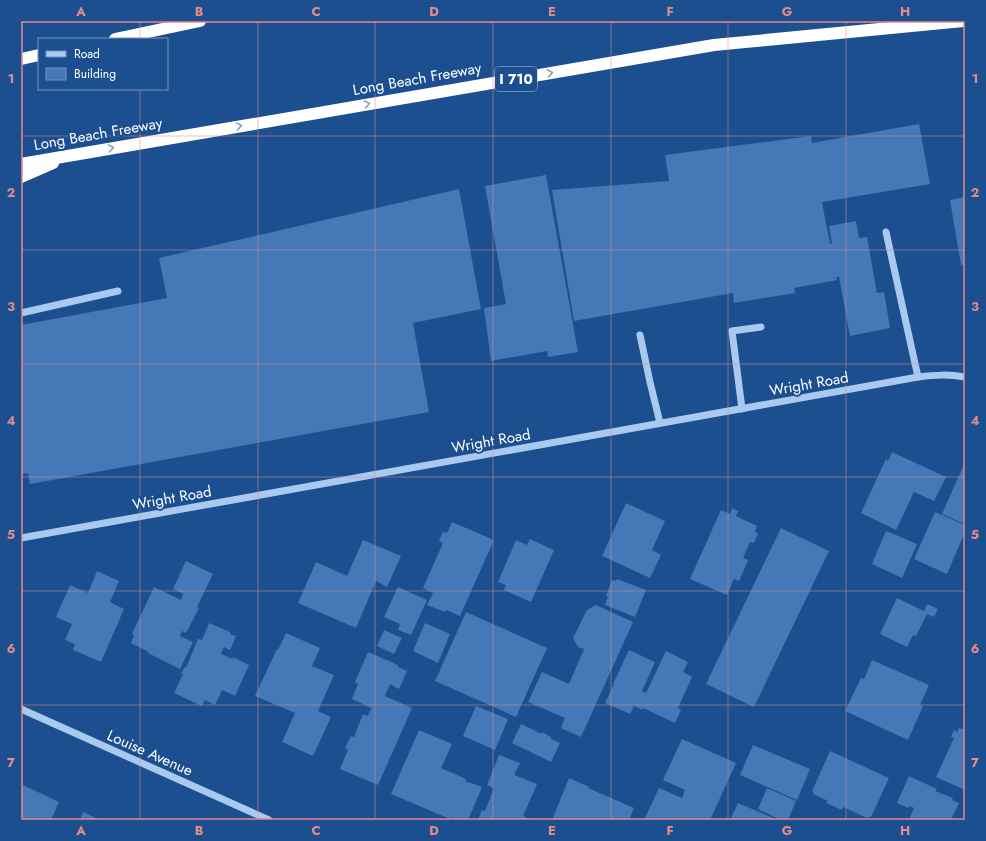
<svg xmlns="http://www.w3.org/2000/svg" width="986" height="841" viewBox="0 0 986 841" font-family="Jost,sans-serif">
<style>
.building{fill:#4478b7}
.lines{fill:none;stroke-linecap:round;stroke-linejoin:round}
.minor{stroke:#a9c9ee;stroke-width:7}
.highway{stroke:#fff;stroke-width:12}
.oneway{stroke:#829ec1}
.grid{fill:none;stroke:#e88989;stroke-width:1;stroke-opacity:0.55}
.labels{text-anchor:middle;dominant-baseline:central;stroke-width:4;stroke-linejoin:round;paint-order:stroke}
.shield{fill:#1b4f8f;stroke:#bbcadd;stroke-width:1}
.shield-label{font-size:14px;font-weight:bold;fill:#fff}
.street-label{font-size:15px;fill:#fff;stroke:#1b4f8f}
.neatline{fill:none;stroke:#e88989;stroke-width:1.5}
.grid-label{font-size:13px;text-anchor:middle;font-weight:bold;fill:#e88989}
</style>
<rect width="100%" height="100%" fill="#1b4f8f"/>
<g class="building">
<polygon points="919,124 930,184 822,202 830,244 832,243 829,226 856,221 859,238 867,237 877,293 884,292 890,328 850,336 839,277 836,277 837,280 794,288 795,293 734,303 733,293 574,321 552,190 669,181 665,155 811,136 812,143"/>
<polygon points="546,175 578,352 548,357 547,351 491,361 484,308 506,304 485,186"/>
<polygon points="459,189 481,309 413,323 429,412 30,484 28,473 21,474 21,325 167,298 159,258"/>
<polygon points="965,197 965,264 961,265 950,200"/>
<polygon points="892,452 946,477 934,501 914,492 896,530 861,513 886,459 888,461"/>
<polygon points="965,462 965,524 942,514"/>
<polygon points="626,503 665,521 652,550 661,555 650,578 602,556"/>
<polygon points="732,508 738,511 736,516 757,526 755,532 758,533 754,543 750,542 743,558 748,560 739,581 734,579 727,595 690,579 721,510 730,514"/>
<polygon points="935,512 965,525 965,532 947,574 914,559"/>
<polygon points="452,522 494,540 460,616 446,610 445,612 427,605 433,593 423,588 443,543 439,541 443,532 447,533"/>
<polygon points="781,528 829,551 754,707 706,684"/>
<polygon points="886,531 917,544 902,578 872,564"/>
<polygon points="530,539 554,550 531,602 504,590 506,585 498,582 516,540 527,545"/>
<polygon points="363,540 401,556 387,587 376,581 356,628 298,603 316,562 347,576"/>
<polygon points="186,561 213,574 197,607 199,608 186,633 182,631 180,636 193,642 180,669 148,653 149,652 131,643 134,636 132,634 154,587 181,600 183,594 173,589"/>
<polygon points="97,571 119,581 110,602 124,609 101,662 73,650 75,644 65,640 72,624 56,617 70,585 88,593"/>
<polygon points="617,579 646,590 635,617 605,605 608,597 606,596 612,580 616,581"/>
<polygon points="398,587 427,600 411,635 398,630 400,624 384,617"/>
<polygon points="897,598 924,611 927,604 938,609 934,617 927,614 916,636 913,635 907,647 880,634"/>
<polygon points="596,605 633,622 581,737 561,728 565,718 528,702 542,672 569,684 584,649 578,647 573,638 587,610"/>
<polygon points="466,612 547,648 516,717 435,681"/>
<polygon points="209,623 230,632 230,634 236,636 230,650 224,647 221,654 233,659 233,657 249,665 235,696 222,690 215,705 205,700 202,706 174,693 183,674 181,673 185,667 186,668 198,639 202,640"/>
<polygon points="425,623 450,634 438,663 413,651"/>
<polygon points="384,630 402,638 394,654 377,646"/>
<polygon points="286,633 320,648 312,666 334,675 318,711 331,717 313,756 282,742 295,713 255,696 277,649 278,650"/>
<polygon points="629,650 655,662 642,691 646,693 666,651 688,662 683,672 692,677 678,708 681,710 675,723 643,708 643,710 634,706 630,714 605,703 614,684 613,684"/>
<polygon points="368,652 398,665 398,667 407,671 399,689 390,684 385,696 412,708 378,785 340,769 348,750 345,748 351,736 354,737 363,714 368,716 371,708 352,699 358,684 355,682"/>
<polygon points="872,660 929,685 920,705 923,706 908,740 845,711 861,678 864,679"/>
<polygon points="476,706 508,719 495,750 463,736"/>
<polygon points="521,724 542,734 542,732 551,737 551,739 560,743 551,762 512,743"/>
<polygon points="959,728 965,730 965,790 936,777 954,738 951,737 954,730 957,732"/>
<polygon points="419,730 452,744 441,768 466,779 465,781 482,787 468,820 457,820 450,817 450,819 391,794"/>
<polygon points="682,739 736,763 710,820 644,820 659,788 682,798 685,790 663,780"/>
<polygon points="753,745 810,769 797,800 740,775"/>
<polygon points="830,751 889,778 871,817 868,817 867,818 843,807 842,810 826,803 828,801 813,794 814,792 812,791"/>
<polygon points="499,755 520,763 514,775 537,784 523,816 532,820 478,820 482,810 485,811 494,788 487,785"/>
<polygon points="909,776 937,789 935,791 953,798 952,800 959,803 951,820 909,820 914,808 909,806 908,808 897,803"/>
<polygon points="569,778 589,787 588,788 634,808 629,820 552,820"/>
<polygon points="21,784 59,802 51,820 21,820"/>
<polygon points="767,788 796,801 788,820 781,820 758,809"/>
<polygon points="738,803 778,820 730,820"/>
<polygon points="83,812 100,820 80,820"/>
</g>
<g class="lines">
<g class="minor">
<polyline points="886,232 918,377"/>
<polyline points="21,313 118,291"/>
<polyline points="640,335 650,382 660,423"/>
<polyline points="742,409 732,331 761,327"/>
<path d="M 21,538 L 918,377 C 936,375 947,374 965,377"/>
<polyline points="21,709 269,820"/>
</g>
<g class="highway">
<polyline points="115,39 200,21"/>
<polyline points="21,59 39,55"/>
<polyline points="21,164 714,45 963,21"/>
<polyline points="21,177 53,163"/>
</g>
</g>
<defs><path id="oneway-chevron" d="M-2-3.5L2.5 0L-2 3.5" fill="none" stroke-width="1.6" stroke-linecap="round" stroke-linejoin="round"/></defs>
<g class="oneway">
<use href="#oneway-chevron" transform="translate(550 73) rotate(-10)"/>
<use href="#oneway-chevron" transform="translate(367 104) rotate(-10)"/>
<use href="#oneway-chevron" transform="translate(239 126) rotate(-10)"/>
<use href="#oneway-chevron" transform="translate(111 148) rotate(-10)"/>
</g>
<path class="grid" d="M 140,21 L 140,39M 258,21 L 258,820M 375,21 L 375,820M 493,21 L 493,820M 611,21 L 611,820M 728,21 L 728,820M 846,21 L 846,820M 140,89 L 140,820M 21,136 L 965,136M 21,250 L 965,250M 21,364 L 965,364M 21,477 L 965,477M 21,591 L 965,591M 21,705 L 965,705"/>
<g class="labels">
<rect class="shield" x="495" y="67" width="42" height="24" rx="3"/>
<g class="shield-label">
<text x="516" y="79">I 710</text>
</g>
<g class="street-label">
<text transform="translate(417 79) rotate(-10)">Long Beach Freeway</text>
<text transform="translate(98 134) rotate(-10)">Long Beach Freeway</text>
<text transform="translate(809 384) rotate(-10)">Wright Road</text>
<text transform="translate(491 441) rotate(-10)">Wright Road</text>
<text transform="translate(172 498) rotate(-10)">Wright Road</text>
<text transform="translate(150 753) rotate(24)">Louise Avenue</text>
</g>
</g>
<rect width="986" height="841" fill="none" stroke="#1b4f8f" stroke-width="44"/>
<rect x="38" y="38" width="130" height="52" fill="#1b4f8f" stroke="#7695bc"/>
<rect x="46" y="51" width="20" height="6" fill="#a9c9ee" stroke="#7695bc"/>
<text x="74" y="58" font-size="12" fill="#ffffff">Road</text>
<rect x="46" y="68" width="20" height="12" fill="#4478b7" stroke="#7695bc"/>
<text x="74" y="78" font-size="12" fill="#ffffff">Building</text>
<rect x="22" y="22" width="942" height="797" class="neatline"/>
<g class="grid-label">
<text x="81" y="16">A</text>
<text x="199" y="16">B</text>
<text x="316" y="16">C</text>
<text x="434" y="16">D</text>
<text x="552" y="16">E</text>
<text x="670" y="16">F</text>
<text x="787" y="16">G</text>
<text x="905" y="16">H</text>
<text x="11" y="83">1</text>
<text x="975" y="83">1</text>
<text x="11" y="197">2</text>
<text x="975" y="197">2</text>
<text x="11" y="311">3</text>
<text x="975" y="311">3</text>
<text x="11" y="425">4</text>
<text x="975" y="425">4</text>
<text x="11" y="539">5</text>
<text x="975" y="539">5</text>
<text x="11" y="653">6</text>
<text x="975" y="653">6</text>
<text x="11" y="767">7</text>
<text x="975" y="767">7</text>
<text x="81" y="835">A</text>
<text x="199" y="835">B</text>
<text x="316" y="835">C</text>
<text x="434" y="835">D</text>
<text x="552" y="835">E</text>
<text x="670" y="835">F</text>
<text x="787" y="835">G</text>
<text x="905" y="835">H</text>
</g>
</svg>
